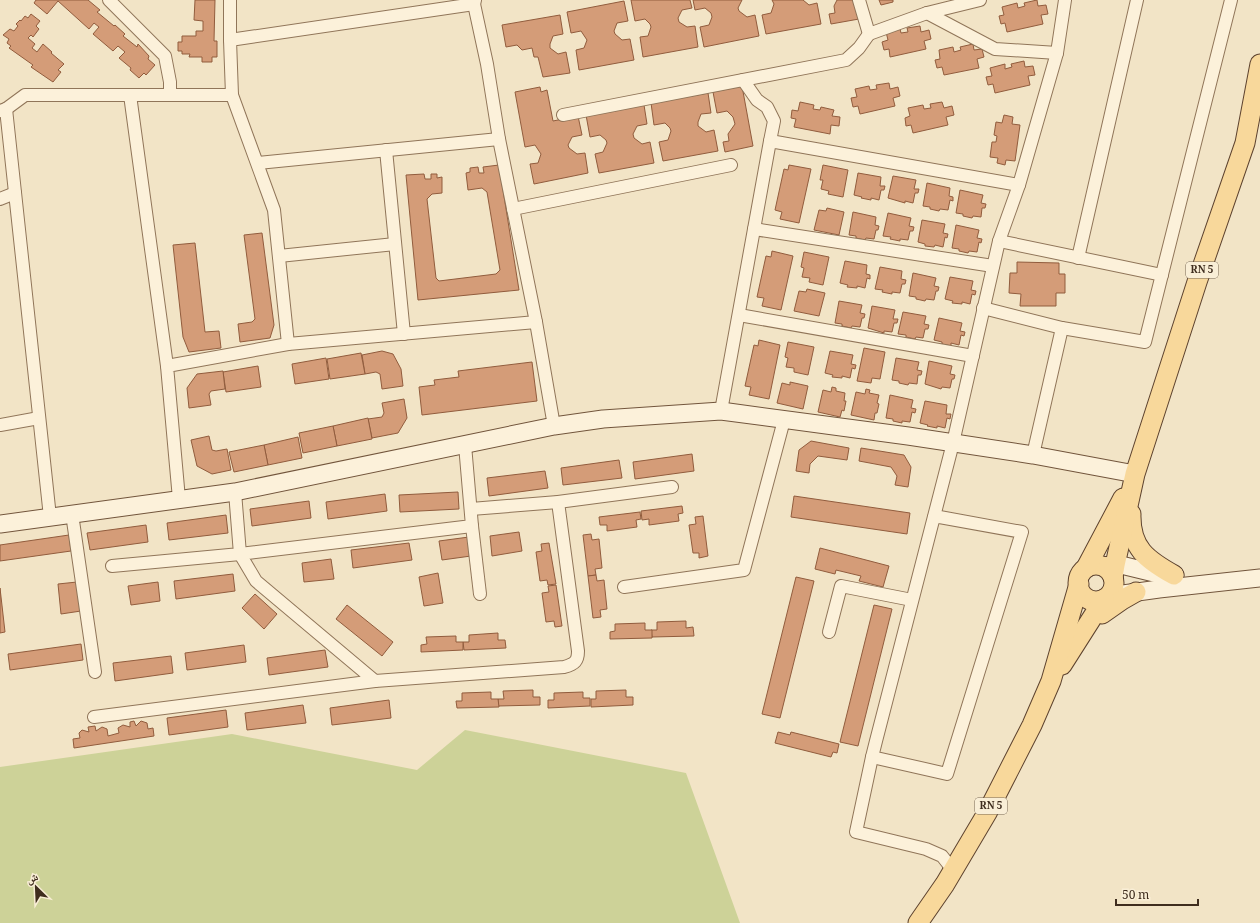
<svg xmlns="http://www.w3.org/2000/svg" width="1260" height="923" viewBox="0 0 1260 923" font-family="Georgia,'Noto Naskh Arabic',serif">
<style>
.green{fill:#cdd298}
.building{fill:#d49c78;stroke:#915c3d}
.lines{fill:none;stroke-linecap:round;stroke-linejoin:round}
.street-casing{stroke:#907559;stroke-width:14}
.secondary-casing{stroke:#72553c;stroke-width:19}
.primary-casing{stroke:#5d422e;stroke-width:21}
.street{stroke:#fcf1da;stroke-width:12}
.secondary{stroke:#fcf1da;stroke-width:17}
.primary{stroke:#f8d89b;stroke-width:19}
.labels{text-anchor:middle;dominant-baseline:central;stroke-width:3;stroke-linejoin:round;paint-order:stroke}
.shield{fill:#f9eed6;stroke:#776755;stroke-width:1}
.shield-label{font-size:10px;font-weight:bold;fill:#3f2d1e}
</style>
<rect width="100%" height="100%" fill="#f2e4c6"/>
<polygon class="green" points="465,730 686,773 740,923 0,923 0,767 232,734 417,770"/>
<g class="building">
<polygon points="36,0 88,0 100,10 97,12 114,26 115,25 125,34 123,36 137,47 138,44 149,56 148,59 155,65 146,75 144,73 139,78 130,70 131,68 119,58 125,52 118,46 113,51 93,34 99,27 94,23 89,29 58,1 47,14 34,3"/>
<polygon points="195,0 215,0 214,41 217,41 217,57 212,57 212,62 202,62 202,57 189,57 190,54 182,54 182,51 178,51 178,42 182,42 182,36 196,36 196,31 203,31 203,21 194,20"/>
<polygon points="631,0 690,0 692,8 682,10 678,18 679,22 687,27 695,26 698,47 643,57 640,37 648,36 651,27 650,24 645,19 635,21"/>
<polygon points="693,0 742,0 738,8 739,11 747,17 755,15 759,36 704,47 700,27 709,25 712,17 711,13 705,8 695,10"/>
<polygon points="772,0 803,0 809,5 817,3 821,24 766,34 762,15 771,13 774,4"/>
<polygon points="837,0 855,0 859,19 831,24 829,14 835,13 834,6"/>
<polygon points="879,0 893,0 893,2 881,5"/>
<polygon points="1037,0 1038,6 1046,5 1048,14 1041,15 1043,24 1007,32 1005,23 1001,24 999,16 1004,15 1002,7 1017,3 1018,8 1025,6 1024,3"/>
<polygon points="624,1 628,21 617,23 614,31 615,34 622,40 630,39 634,60 579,70 576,50 584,48 587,40 581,31 571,33 567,12"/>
<polygon points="31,14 40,21 36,26 39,29 33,37 31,35 28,38 35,44 32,48 37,52 43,44 52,52 51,53 64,64 58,70 61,72 53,82 31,67 33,65 9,48 11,46 7,43 9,39 3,35 10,29 14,31 18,26 16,24 20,20 21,21 25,16 28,18"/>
<polygon points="560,15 563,34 553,36 550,44 550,48 558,54 566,52 570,73 543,77 538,57 534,57 532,48 522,50 517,45 506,47 502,25"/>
<polygon points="920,26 921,32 929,30 931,39 924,41 926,49 890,57 889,49 884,50 882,42 888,40 886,32 900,29 901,33 908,32 907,28"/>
<polygon points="973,44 974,50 982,49 984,57 977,59 979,68 944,75 942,67 937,68 935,60 940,59 939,50 953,47 954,52 961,50 960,47"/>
<polygon points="1024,61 1025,67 1033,66 1035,75 1028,76 1030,85 995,93 993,84 988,85 986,77 992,76 990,68 1005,64 1005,69 1012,67 1011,64"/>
<polygon points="889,83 890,89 898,87 900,96 893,98 895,106 860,114 858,106 853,107 851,98 857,97 855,89 869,86 870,90 877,89 876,85"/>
<polygon points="742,86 753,146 725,152 723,142 729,141 728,134 735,124 733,117 727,111 717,113 713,92"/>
<polygon points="540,87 541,92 547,90 553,121 578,116 582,135 572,137 568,145 569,148 577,154 585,153 588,173 534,184 530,164 538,163 541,154 535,145 525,147 515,92"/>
<polygon points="708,93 711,113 701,114 698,122 698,126 706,132 714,130 718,151 663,161 659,142 668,140 671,131 670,128 665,123 654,125 651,103"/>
<polygon points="800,102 814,105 813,109 820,110 821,107 834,110 832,116 840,117 839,126 831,125 830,134 794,127 796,119 791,118 792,110 798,111"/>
<polygon points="942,102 944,108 952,106 954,115 946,117 948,125 913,133 911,125 906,126 905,118 910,116 908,108 923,105 924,109 931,108 930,104"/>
<polygon points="644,105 647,124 637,126 633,134 634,138 642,144 650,142 654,163 599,173 595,154 603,152 607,143 606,140 600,135 590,137 586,115"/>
<polygon points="1004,115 1013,117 1012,124 1020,125 1015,161 1006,160 1005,165 997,163 998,158 990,157 992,142 996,142 997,136 994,135 996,122 1002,123"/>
<polygon points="499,165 519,290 418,300 406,175 424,174 425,179 431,179 431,174 437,174 437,178 442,177 442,193 432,194 427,199 436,278 439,281 496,274 500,270 487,192 482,188 468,190 466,173 470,172 470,168 478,167 479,173 484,173 483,167"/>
<polygon points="789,165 811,169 799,223 780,219 782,212 775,210 784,169 788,170"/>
<polygon points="823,165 848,170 843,197 828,194 829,191 821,189 823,180 820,180"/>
<polygon points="858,173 881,177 880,186 885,186 884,190 881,190 879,200 871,198 871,200 861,198 862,197 854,195"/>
<polygon points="893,176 916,180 914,189 919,189 918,193 915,193 913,203 905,201 905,203 888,198"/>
<polygon points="927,183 950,188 949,196 953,197 953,201 950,200 948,210 940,209 939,211 930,209 930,207 923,206"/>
<polygon points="960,190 983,195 981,203 986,204 985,208 982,208 981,217 973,216 972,218 963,216 963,214 956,213"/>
<polygon points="827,208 844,212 839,235 814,230 819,210 826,211"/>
<polygon points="853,212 876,217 875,225 879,226 878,230 876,230 874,239 866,238 865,240 856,238 856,236 849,235"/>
<polygon points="888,213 911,218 909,226 914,227 913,231 910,231 908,240 900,239 900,241 890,239 891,237 883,236"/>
<polygon points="922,220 945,224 943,233 948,234 947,238 945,237 943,247 935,245 934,247 925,246 925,244 918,242"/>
<polygon points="956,225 979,230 977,238 982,239 981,243 979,242 977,252 969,251 968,253 959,251 959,249 952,248"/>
<polygon points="262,233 274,325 270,338 240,342 238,324 252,322 255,319 244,235"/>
<polygon points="195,243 205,332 219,331 221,348 189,352 183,337 173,245"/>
<polygon points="772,251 793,256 781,310 762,306 764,298 757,297 766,256 771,257"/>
<polygon points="804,252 829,257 823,285 809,282 810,278 802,277 804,268 801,267"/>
<polygon points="845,261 867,265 866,274 870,275 870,279 867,278 865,288 857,286 857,288 847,287 848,285 840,283"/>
<polygon points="1017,262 1059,263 1059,274 1065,274 1065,293 1056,293 1056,306 1020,306 1021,294 1009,293 1010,273 1017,273"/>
<polygon points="880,267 902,271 901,279 906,280 905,284 902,284 900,293 892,292 892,294 882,292 883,290 875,289"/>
<polygon points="913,273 936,278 934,286 939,287 938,291 936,291 934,300 926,299 925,301 916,299 916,297 909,296"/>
<polygon points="950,277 973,281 971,290 976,291 975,295 972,294 970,304 962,302 962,304 952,303 953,301 945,299"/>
<polygon points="807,289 825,293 819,316 794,311 799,291 806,292"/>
<polygon points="839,301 862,305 860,313 865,314 864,318 862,318 860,327 852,326 851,328 842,326 842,324 835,323"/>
<polygon points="872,306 895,310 893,319 898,319 897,323 894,323 892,332 884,331 884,333 868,328"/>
<polygon points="903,312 926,316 924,324 929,325 928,329 925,329 923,338 916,337 915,339 906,337 906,335 898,334"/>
<polygon points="939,318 962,323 960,331 965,332 964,336 961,335 959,345 951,343 951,346 942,344 942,342 934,340"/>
<polygon points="759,340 780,345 769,399 749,395 751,387 745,386 754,345 758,346"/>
<polygon points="788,342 814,347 808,375 794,372 794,368 786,367 788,358 785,357"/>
<polygon points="864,348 885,352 880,379 872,378 871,383 857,381"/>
<polygon points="382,351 393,354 401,369 403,386 382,389 380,374 376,372 365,374 362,355"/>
<polygon points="830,351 853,355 851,364 856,365 855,369 852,368 850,378 842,376 842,378 832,377 833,375 825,373"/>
<polygon points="361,353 365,374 330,379 327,359"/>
<polygon points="326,358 329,379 295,384 292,364"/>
<polygon points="896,358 919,362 917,370 922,371 921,375 918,375 917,384 909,383 908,385 899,383 899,381 892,380"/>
<polygon points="929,361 952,366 950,374 955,375 954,379 952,379 950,388 942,387 941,389 925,384"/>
<polygon points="532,362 537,401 422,415 419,387 435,385 434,380 459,377 458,371"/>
<polygon points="258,366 261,387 226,392 223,372"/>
<polygon points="223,371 225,389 211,391 209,394 211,405 189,408 187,388 197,374"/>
<polygon points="790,382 808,386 803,409 777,403 782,383 790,385"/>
<polygon points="832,387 836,388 836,391 845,393 844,401 846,401 844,411 842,410 840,417 818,412 823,390 831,392"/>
<polygon points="866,389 870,390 869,393 879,395 877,403 879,404 877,413 875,413 874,420 851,415 856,392 865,394"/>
<polygon points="890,395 913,400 911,408 916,409 915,413 912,412 910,422 902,421 902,423 893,421 893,419 886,418"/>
<polygon points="404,399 407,418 398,433 372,438 368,419 382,417 384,413 382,403"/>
<polygon points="925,401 947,405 946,414 951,414 950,419 947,418 945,428 937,426 937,428 927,426 928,425 920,423"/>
<polygon points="368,418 372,439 337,446 333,426"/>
<polygon points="333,426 337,446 303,453 299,433"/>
<polygon points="209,436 212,450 216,451 227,449 231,470 212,474 197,466 191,440"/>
<polygon points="298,437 302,458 268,465 264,445"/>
<polygon points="811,441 849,448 847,460 818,456 810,464 809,473 796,471 799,450"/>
<polygon points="264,445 268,465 234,472 229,452"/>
<polygon points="861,448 904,455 911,467 908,487 895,485 897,476 891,467 859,461"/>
<polygon points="692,454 694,471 635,479 633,462"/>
<polygon points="619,460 622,478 563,485 561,468"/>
<polygon points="545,471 548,488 489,496 487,478"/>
<polygon points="458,492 459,509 400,512 399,495"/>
<polygon points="385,494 387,511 328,519 326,502"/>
<polygon points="794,496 910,513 907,534 791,517"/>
<polygon points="309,501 311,518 252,526 250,509"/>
<polygon points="682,506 683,513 678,514 679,521 649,525 649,519 642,520 641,511"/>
<polygon points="640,512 641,519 636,520 637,527 607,531 607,525 600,525 599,517"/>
<polygon points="226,515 228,533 169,540 167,523"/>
<polygon points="703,516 708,556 699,558 699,553 693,553 689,525 696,524 695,517"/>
<polygon points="146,525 148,542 90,550 87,533"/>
<polygon points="519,532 522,551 492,556 490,536"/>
<polygon points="591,534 592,540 599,539 602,568 595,569 596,575 588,576 583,535"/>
<polygon points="69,535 71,551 0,561 0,545"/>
<polygon points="469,537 471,556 442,560 439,541"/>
<polygon points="409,543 412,560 353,568 351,550"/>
<polygon points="549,543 556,584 548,585 547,580 540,581 536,552 542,551 541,544"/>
<polygon points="820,548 889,566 883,587 859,581 861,576 836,570 835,574 815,569"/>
<polygon points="331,559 334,579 304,582 302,563"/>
<polygon points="438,573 443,603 424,606 419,577"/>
<polygon points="233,574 235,591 176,599 174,581"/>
<polygon points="596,575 597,581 604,580 607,609 600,610 601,617 593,618 588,576"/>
<polygon points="796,577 814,581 780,718 762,714"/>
<polygon points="77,582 81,611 61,614 58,584"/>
<polygon points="158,582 160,601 131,605 128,586"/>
<polygon points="556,585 562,626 555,627 554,621 546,622 542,593 549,592 548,586"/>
<polygon points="0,588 5,632 0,633"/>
<polygon points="255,594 277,614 264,629 242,608"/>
<polygon points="347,605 393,642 382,656 336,619"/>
<polygon points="874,605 892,609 858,746 840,742"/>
<polygon points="686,621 686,628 693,627 694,636 652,637 651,630 657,630 657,622"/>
<polygon points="645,623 645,630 652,630 652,638 610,639 610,632 615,631 615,624"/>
<polygon points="498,633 498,640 505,640 506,648 464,650 463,642 469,642 469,635"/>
<polygon points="456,636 456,642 463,642 463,650 421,652 421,645 427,644 426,637"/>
<polygon points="81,644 83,660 10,670 8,654"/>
<polygon points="244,645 246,662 187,670 185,653"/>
<polygon points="325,650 328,667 269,675 267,658"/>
<polygon points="171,656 173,673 115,681 113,663"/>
<polygon points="533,690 533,697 540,697 540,705 498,706 498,699 504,699 503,691"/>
<polygon points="626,690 626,697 633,697 633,705 591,707 591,699 596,699 596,691"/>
<polygon points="491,692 491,699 498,699 499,707 457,708 456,701 462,701 462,693"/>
<polygon points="583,692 583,698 590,698 590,706 548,708 548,700 554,700 554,693"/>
<polygon points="389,700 391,718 332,725 330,708"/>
<polygon points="303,705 306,723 247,730 245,713"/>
<polygon points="226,710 228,727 169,735 167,718"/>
<polygon points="134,721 136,726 141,721 147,723 148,729 153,728 154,736 74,748 73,739 80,738 79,733 82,730 89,732 88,727 95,726 96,731 102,727 107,729 108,736 119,733 118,728 123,725 130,727 130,722"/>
<polygon points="778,732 790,735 791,732 839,744 837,753 833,752 831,757 775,743"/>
</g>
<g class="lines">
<g class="street-casing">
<g id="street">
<polyline points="109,0 165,56 170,82 170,95"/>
<polyline points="230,0 230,40"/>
<polyline points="859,0 869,34 927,13 980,0"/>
<polyline points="927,13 995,49 1057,53"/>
<polyline points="743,80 757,100 767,107 774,121 770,141"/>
<polyline points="130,95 167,366"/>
<polyline points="6,109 25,95 232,95"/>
<polyline points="0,111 6,109 50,517"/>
<polyline points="563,115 846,60 859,48 869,34"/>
<polyline points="386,150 404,334"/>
<polyline points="258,163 499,139 487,64 474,4"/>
<polyline points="0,199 15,193"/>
<polyline points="513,209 731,165"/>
<polyline points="754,229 993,266"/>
<polyline points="999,241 1162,275"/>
<polyline points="279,256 395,244"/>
<polyline points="1078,258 1137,0"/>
<polyline points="983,308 1062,328 1145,342 1231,0"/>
<polyline points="739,315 973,356"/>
<polyline points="536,322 554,426"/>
<polyline points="288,344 536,322 499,139"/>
<polyline points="721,411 770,141 1019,185"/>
<polyline points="0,425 39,418"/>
<polyline points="1033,455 1062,328"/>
<polyline points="179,499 167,366 288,344 274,210 232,95 230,40 474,4 475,0"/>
<polyline points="471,509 558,502 672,487"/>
<polyline points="72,514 95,672"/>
<polyline points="934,516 1022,532 947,774 872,757 876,741 953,443 999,241 1019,185 1057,53 1065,0"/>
<polyline points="472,526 480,594"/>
<polyline points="112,566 240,554 235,492"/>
<polyline points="624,587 744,570 784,420"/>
<polyline points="829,632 841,586 912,600"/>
<path d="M 375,681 L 564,667 C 575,664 578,661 578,651 L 558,502"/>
<polyline points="94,717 375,681 256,581 240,554 472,526 465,445"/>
<polyline points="872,757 856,832 926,849 942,856 953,870"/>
</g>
</g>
<g class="secondary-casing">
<g id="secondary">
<polyline points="0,524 235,492 554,426 603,419 721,411 908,436 1033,455 1135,474"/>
<polyline points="1101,566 1121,565 1154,573 1175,575"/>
<polyline points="1123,594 1159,589 1260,578"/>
</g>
</g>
<g class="primary-casing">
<g id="primary">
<path d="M 1131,514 C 1130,548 1147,560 1174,575"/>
<circle cx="1096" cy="583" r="18"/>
<polyline points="1086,568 1123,498"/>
<polyline points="1113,577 1115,565 1135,474 1197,282 1245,143 1260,64"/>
<polyline points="1102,614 1122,600 1136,592"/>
<polyline points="1062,665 1104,599"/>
<polyline points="918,923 945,884 987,813 1032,725 1051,681 1079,584"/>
</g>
</g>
<use href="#street" class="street"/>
<use href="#secondary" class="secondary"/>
<use href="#primary" class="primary"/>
</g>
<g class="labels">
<g class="shield">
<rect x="1186" y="262" width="32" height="16" rx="3"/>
<rect x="975" y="798" width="32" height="16" rx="3"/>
</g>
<g class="shield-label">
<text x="1202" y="270">RN 5</text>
<text x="991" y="806">RN 5</text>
</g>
</g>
<g transform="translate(36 887) rotate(336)" stroke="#f9eed6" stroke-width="3" paint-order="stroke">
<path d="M0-3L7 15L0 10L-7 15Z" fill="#3f2d1e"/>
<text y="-6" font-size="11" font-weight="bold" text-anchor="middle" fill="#3f2d1e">ش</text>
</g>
<path d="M1116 899v6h82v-6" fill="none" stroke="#3f2d1e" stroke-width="2"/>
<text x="1122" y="899" font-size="12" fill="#3f2d1e" stroke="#f9eed6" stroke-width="3" paint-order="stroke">50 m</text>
</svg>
